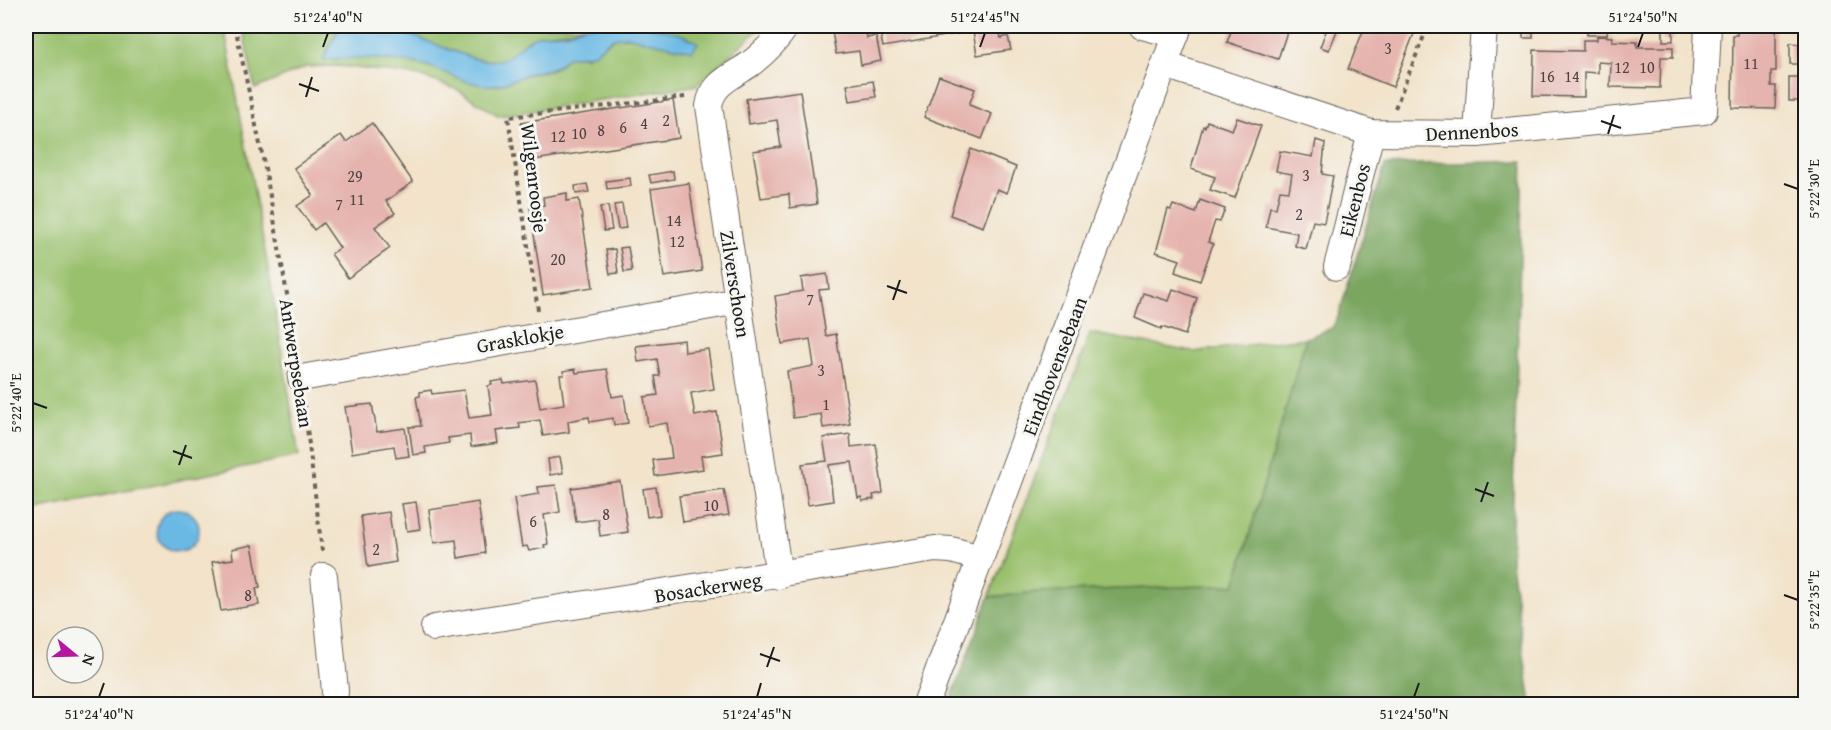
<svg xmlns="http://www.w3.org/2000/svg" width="1831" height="730" viewBox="0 0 1831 730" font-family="'Gentium Book Plus',serif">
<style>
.green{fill:#99c06c;stroke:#5a6e44;stroke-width:1.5}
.forest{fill:#7aa660;stroke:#4b613e;stroke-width:1.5}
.water{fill:#6ab9e5;stroke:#436a80;stroke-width:1.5}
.building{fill:#e6b4ae}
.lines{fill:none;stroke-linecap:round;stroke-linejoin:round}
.minor-casing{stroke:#676259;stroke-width:28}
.path{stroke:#676259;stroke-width:4;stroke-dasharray:4.5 4.5;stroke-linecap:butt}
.minor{stroke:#fff;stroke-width:26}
.ticks{fill:none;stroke:#1c1c1c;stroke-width:2}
.labels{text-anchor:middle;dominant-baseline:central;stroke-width:6;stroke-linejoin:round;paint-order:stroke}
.number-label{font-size:16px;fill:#4e4240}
.street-label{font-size:20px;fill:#1c1c1c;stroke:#f6f6f2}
.neatline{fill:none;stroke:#1c1c1c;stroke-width:2}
.ticks-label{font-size:15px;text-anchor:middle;fill:#1c1c1c}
</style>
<rect width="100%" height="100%" fill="#f6f6f2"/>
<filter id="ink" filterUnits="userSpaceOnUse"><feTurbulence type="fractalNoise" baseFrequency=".0167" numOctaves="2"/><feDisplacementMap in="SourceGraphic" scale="12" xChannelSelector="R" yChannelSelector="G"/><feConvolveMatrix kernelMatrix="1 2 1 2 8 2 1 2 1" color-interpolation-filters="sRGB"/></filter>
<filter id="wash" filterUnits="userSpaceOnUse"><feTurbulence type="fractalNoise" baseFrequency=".008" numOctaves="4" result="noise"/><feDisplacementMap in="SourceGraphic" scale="24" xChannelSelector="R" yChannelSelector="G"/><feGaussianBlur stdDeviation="1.35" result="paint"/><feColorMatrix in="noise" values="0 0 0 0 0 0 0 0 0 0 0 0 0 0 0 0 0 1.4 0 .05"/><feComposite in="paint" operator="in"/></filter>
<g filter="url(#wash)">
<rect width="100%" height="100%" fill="#f2e3ca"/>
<g class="green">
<polygon points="26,26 224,26 269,273 299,456 26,511"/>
<polygon points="242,26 340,26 323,59 355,57 418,63 495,85 536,72 548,71 559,66 567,57 577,55 586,57 616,37 688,37 641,26 746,26 759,29 697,85 499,116 458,90 420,76 339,66 306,67 255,89"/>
<path d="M 386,26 L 584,26 C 568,34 551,30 535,37 C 522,42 515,56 501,60 C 477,67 410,36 386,26 Z"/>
<polygon points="1090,333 1193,352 1306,338 1235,585 1039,592 989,597"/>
</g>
<polygon class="forest" points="1523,161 1511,563 1531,704 949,704 989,597 1039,592 1235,585 1306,338 1332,328 1338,317 1385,165"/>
<g class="water">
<path d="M 340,26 L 386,26 L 475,59 C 513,65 506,53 532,38 C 541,32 553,34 564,33 C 572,32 578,27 585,26 C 613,21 675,26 698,43 L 692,51 L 625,36 L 611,39 L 594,54 L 567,57 C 556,69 549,69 535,72 C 522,75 508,84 495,85 C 468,88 441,67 415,63 C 384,58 354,57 323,60 Z"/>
<circle cx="178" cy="530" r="21"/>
</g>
<g id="blocks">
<g class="building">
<polygon points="831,26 865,26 867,38 876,36 881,61 861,65 859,51 836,54"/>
<polygon points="879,26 998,26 1001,38 1008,36 1011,50 977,55 973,31 883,47"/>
<polygon points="1233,26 1289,26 1278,59 1227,42"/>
<polygon points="1328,26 1339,26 1329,50 1320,47"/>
<polygon points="1365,26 1417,26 1393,87 1348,69"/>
<rect x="1523" y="26" width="10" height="12"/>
<polygon points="1587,26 1608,26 1607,35 1587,35"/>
<polygon points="1737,26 1776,26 1776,71 1771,71 1771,86 1776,86 1775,109 1732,108 1733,35 1737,35"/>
<rect x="1663" y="27" width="10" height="14"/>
<polygon points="1597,36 1613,37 1612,41 1637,42 1637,47 1673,47 1673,57 1661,57 1660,88 1610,87 1611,63 1598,62 1598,73 1584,72 1584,97 1533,96 1534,50 1583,51 1583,40 1597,40"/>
<polygon points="1790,43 1799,44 1800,64 1790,64"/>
<polygon points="939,76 975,89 969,105 992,114 982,139 924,117"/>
<rect x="1789" y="77" width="10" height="24"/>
<polygon points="873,81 876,97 850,101 847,85"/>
<polygon points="800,91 817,204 790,208 789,194 761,198 753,151 781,147 777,120 749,124 746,99"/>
<polygon points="673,100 679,138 527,161 521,123"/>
<polygon points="1237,118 1261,126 1235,198 1210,190 1215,177 1191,169 1203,126 1205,127 1207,121 1232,130"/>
<polygon points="372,123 413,182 386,201 395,213 375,227 390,248 348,278 331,254 340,248 323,223 314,230 297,206 313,195 294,168 341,135 346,142"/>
<polygon points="1316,140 1325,143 1322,174 1333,176 1324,223 1313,221 1306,249 1295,246 1297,233 1266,227 1270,207 1276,208 1280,190 1289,191 1292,174 1276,171 1280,151 1313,157"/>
<polygon points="971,149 1016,167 1007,193 997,189 983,227 950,215"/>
<polygon points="673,171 674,179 651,183 649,175"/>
<polygon points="630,178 631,186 607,189 606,181"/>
<polygon points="689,183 702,271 664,277 651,189"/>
<polygon points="587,184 589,192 576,194 575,186"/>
<polygon points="567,193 567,201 579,199 593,287 543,295 530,207 544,205 543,197"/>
<polygon points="1200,200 1225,209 1220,222 1215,221 1208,242 1213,244 1200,281 1175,272 1180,260 1156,252 1168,209 1171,210 1173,205 1196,213"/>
<polygon points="622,204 626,228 618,229 614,205"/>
<polygon points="608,206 612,230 604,231 600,207"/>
<polygon points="628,247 632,271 624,272 620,248"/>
<polygon points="615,249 618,273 610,274 606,250"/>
<polygon points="827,274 829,289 819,290 826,336 836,334 850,424 823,428 821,414 793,418 787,371 814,366 810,339 782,344 775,296 803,291 801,278"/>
<polygon points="1173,289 1197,298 1185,335 1162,327 1161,329 1135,318 1143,293 1169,301"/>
<polygon points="684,340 685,352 708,349 714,389 691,393 695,416 717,412 723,453 701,456 703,469 655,476 653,460 672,458 667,423 648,426 646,411 644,397 658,395 655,376 660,376 657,359 638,362 636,346"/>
<polygon points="575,369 576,373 607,369 612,397 624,395 628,423 614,425 613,418 590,422 589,417 568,421 569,432 543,436 540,420 519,423 520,428 496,431 498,443 471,447 470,435 448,438 449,443 425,447 426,453 413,455 409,427 421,426 416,397 420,396 420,392 431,390 432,394 464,390 469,418 492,415 488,386 492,385 491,382 503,380 504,384 535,380 540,408 564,404 560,375 564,375 563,371"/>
<polygon points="372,404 377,432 405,428 409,456 396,458 394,446 352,453 345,407"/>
<polygon points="850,434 851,447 876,444 883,493 873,495 874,499 862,501 861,497 858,498 852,462 829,465 833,501 808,505 802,464 827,461 823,438"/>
<polygon points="560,457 563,473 550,475 548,459"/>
<polygon points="620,481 628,532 600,536 598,519 576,522 571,488"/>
<polygon points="556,485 560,512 544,515 548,544 544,545 545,548 529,551 527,546 522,547 514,498 539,494 538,487"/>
<polygon points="656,487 660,515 647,517 643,489"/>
<polygon points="724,490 729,515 683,522 679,496"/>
<polygon points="416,502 420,529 407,531 402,504"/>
<polygon points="478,502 485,553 458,558 456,540 434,543 429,510"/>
<polygon points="389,512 396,562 368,567 361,516"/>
<polygon points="252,545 260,587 256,588 259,605 221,611 212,562 233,559 232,549"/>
</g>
</g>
</g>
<g filter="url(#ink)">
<use href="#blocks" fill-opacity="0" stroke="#676259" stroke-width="1.5"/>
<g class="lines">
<g class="minor-casing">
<g id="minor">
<polyline points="1142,26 1176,35"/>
<polyline points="1165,65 1371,133 1477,134 1704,111 1708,26"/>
<polyline points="1477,134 1484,26"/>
<polyline points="1337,267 1371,133"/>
<polyline points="301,378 739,301"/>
<polyline points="324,576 335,691 334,704"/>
<path d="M 779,576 L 709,106 C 712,83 733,76 750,64 C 763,54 778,39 786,26"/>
<polyline points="434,628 935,549 951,550 981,558"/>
<polyline points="926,704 1179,26"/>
</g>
</g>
<g class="path">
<polyline points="235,26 266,173 297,352"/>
<polyline points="1395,108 1428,26"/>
<polyline points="538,310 508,117 686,97"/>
<polyline points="304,404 322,551"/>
</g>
<use href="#minor" class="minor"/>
</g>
</g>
<path class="ticks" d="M 323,47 L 328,33M 980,47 L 985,33M 1638,47 L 1643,33M 299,84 L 319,91M 306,97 L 312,77M 1601,121 L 1621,128M 1608,134 L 1614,115M 1784,184 L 1798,189M 887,286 L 907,293M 893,300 L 900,280M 33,403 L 47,408M 173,451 L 192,458M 179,465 L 186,445M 1475,489 L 1494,496M 1481,502 L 1488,482M 1784,595 L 1798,600M 760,654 L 780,661M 767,667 L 774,647M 99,697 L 104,683M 757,697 L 761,683M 1414,697 L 1419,683"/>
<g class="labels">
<g class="number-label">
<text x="1388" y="48">3</text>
<text x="1751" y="63">11</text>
<text x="1622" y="67">12</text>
<text x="1647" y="67">10</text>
<text x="1547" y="76">16</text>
<text x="1572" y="76">14</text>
<text x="666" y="120">2</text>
<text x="644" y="123">4</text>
<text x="623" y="127">6</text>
<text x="601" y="130">8</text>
<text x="579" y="133">10</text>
<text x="558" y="136">12</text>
<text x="1306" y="175">3</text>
<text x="355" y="176">29</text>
<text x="357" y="199">11</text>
<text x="339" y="204">7</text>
<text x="1299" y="214">2</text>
<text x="674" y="220">14</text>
<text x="677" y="241">12</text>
<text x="558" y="259">20</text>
<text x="810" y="299">7</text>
<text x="821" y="370">3</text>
<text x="826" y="404">1</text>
<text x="711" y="505">10</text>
<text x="606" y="514">8</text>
<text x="533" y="521">6</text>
<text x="376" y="549">2</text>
<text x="248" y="595">8</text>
</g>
<g class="street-label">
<text transform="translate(1472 131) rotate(-3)">Dennenbos</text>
<text transform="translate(535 178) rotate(83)">Wilgenroosje</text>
<text transform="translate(1354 200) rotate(-76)">Eikenbos</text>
<text transform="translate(736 284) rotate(81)">Zilverschoon</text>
<text transform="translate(520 338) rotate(-10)">Grasklokje</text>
<text transform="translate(297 363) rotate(81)">Antwerpsebaan</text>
<text transform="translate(1054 366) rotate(-69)">Eindhovensebaan</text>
<text transform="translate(708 587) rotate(-9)">Bosackerweg</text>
</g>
</g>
<rect width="1831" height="730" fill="none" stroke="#f6f6f2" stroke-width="66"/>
<g transform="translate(75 655) rotate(109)"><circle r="28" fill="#f6f6f2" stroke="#9f9f9c" stroke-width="1.5"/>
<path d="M0-4.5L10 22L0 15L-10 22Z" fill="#b5179e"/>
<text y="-9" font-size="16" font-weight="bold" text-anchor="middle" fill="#1c1c1c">N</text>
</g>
<rect x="33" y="33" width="1765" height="664" class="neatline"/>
<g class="ticks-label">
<text x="328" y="22">51°24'40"N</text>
<text x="985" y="22">51°24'45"N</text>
<text x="1643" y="22">51°24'50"N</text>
<text transform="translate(1814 189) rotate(-90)" y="5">5°22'30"E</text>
<text transform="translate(16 403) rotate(-90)" y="5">5°22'40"E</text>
<text transform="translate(1814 600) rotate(-90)" y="5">5°22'35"E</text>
<text x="99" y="719">51°24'40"N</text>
<text x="757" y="719">51°24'45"N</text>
<text x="1414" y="719">51°24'50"N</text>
</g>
</svg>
